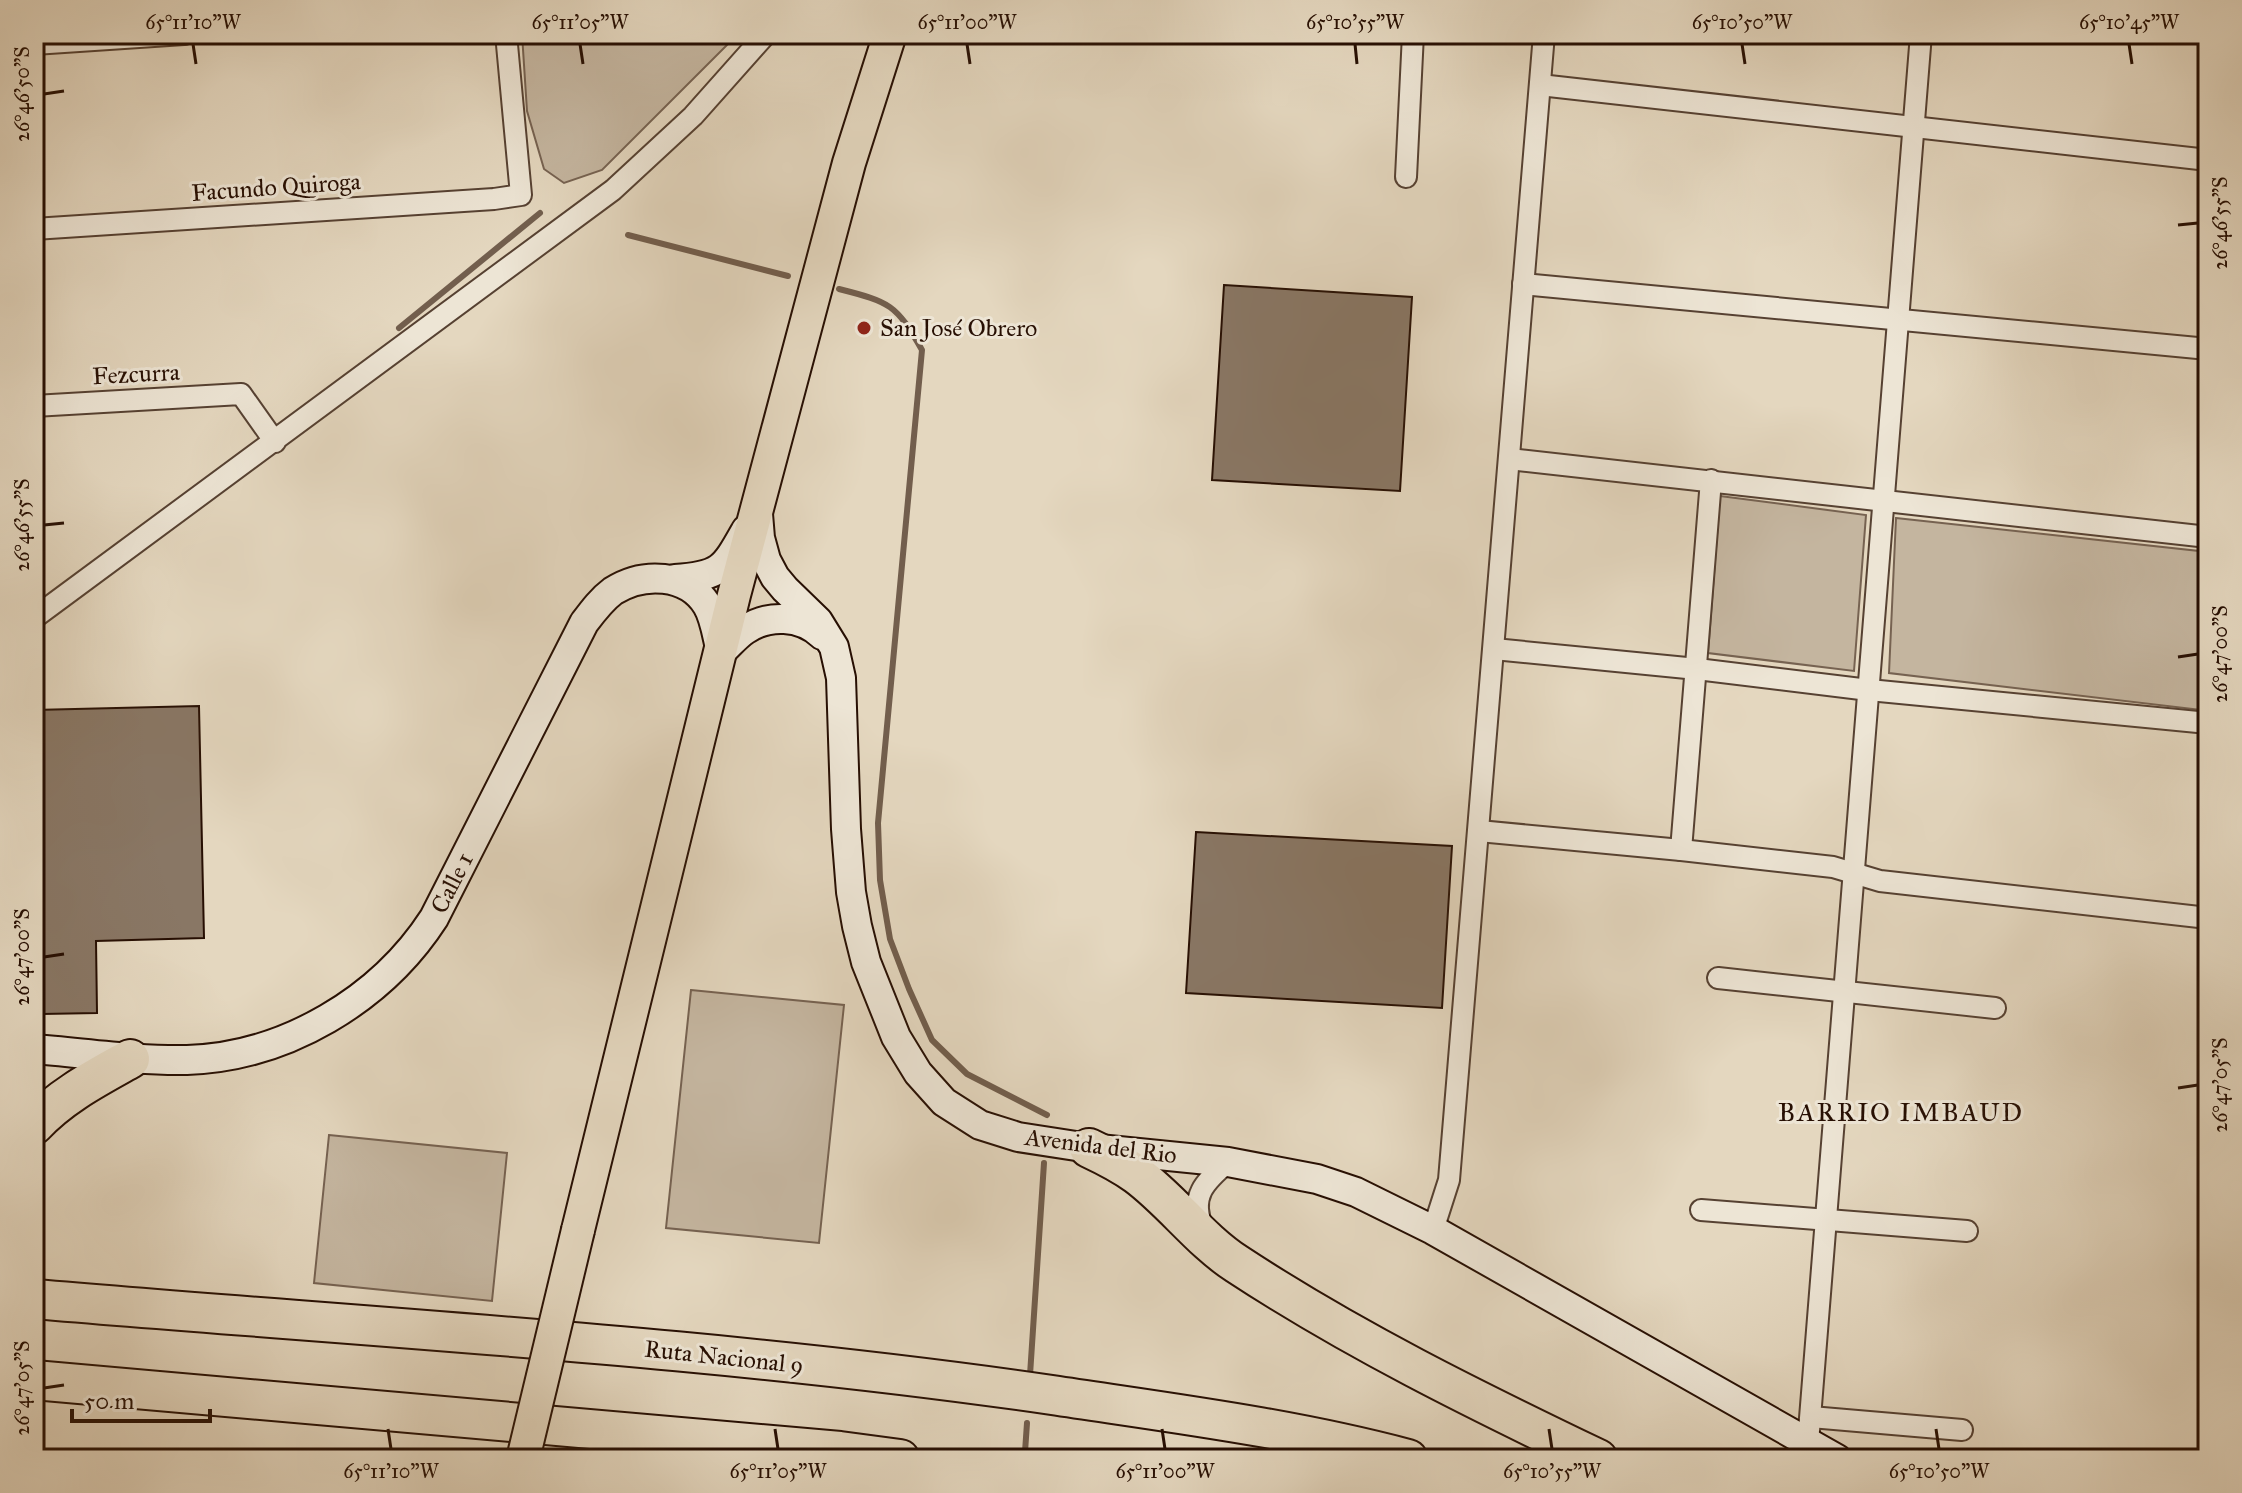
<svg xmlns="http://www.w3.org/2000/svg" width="2242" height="1493" viewBox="0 0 2242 1493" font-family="'IM FELL Great Primer',serif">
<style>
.green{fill:#c4b59f;stroke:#766251;stroke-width:2}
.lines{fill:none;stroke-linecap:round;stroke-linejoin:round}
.stream{stroke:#725e4d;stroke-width:6}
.building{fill:#897765;stroke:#270f03;stroke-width:2}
.street-casing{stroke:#564132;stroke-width:24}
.secondary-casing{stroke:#270f03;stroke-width:32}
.primary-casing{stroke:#270f03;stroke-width:36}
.highway-casing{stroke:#270f03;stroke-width:42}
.street{stroke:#ede5d5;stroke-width:20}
.secondary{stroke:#ede5d5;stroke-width:28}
.primary{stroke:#e4d7bf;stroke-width:32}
.highway{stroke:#e4d7bf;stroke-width:38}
.primary-bridge-casing{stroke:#270f03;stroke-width:36;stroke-linecap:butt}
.primary-bridge{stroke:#e4d7bf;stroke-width:32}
.ticks{fill:none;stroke:#270f03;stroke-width:3}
.poi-dot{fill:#8f2418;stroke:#ede5d5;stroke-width:3}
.labels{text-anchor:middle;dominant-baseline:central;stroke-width:6;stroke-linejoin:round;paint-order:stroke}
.street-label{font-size:24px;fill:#270f03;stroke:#ede5d5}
.poi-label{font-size:24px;fill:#270f03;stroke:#ede5d5;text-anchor:start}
.neighbourhood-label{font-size:26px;letter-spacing:2px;fill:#270f03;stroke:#ede5d5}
.neatline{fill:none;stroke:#270f03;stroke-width:3}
.ticks-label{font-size:20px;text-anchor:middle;fill:#270f03}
</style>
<rect width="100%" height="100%" fill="#e4d7bf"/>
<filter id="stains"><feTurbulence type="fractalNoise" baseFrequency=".0025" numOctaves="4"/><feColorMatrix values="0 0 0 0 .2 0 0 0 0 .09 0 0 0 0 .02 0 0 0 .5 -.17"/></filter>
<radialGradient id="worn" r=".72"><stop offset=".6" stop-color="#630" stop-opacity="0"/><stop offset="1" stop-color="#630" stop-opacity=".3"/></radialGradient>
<g class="green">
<polygon points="522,34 738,34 602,170 564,183 544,169 527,111"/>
<polygon points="1720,496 1866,515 1854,671 1708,653"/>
<polygon points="1896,518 2208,552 2208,633 2201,710 1889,673"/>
<polygon points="691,990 844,1005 819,1243 666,1228"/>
<polygon points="329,1135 507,1153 492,1301 314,1283"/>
</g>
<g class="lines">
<g class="stream">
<polyline points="628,235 788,276"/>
<path d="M 839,289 C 890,302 896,304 922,350 L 878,823 L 880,880 L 890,939 L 909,989 L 932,1040 L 967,1074 L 1047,1115"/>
<polyline points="399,328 540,213"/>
<polyline points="1030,1375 1044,1163"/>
<polyline points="1025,1452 1027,1423"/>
</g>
</g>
<g class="building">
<polygon points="1224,285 1412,297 1400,491 1212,480"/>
<polygon points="199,706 204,938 96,941 97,1013 42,1014 41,968 34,968 34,942 38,942 34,710"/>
<polygon points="1196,832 1452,846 1442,1008 1186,993"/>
</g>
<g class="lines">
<g class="street-casing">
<g id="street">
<polyline points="34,44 184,34"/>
<polyline points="1540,85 2208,160"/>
<polyline points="1406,177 1413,34"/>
<polyline points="34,229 494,199 521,195 506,34"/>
<polyline points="1523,284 2208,349"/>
<polyline points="34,406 241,394 275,442"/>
<polyline points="1509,459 2208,537"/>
<polyline points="34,618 613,190 693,116 766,34"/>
<polyline points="1494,649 1697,669 1869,690 2208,723"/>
<polyline points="1479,831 1681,850 1833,867 1880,881 2208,918"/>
<polyline points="1681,850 1711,480"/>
<polyline points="1718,978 1995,1008"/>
<polyline points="1701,1210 1967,1231"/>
<path d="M 1203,1228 C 1189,1197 1205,1181 1228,1162"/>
<polyline points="1433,1230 1449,1180 1544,34"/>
<polyline points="1811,1417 1962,1430"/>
<polyline points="1808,1443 1921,34"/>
</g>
</g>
<g class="secondary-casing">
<g id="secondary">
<polyline points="758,514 760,538 766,560 775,577 785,589 818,621 834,647 841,678 846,829 851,892 857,926 866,962 896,1037 918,1073 944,1102 980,1125 1018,1137 1089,1148 1228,1162 1317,1179 1356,1192 1433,1230 1837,1459"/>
<path d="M 675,579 C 721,576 724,569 746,530"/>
<path d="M 34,1049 C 85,1053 136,1061 187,1060 C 285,1057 381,1000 434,918 L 584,623 C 593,611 601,600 613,591 C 643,572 687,573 707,605 C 715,618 717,637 721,652 C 729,645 736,636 745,630 C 768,614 801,615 822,635"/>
</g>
</g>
<g class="primary-casing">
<polyline id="primary" points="578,1230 734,595 849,163 890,34"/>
</g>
<g class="highway-casing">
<g id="highway">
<path d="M 34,1125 C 61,1096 96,1078 130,1059"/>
<path d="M 1089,1148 C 1106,1156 1122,1164 1137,1175 C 1172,1201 1201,1241 1237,1264 C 1351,1339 1475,1400 1598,1459"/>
<path d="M 34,1299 C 374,1328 715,1346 1052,1395 C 1171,1413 1292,1428 1408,1459"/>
<polyline points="34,1380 840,1451 900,1459"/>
</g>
</g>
<use href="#street" class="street"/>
<use href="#secondary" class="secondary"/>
<use href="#primary" class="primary"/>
<use href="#highway" class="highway"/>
<g class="primary-bridge-casing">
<polyline id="primary-bridge" points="523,1459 578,1230"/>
</g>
<use href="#primary-bridge" class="primary-bridge"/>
</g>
<path class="ticks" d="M 193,44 L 196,64M 580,44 L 583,64M 967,44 L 970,64M 1355,44 L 1357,64M 1742,44 L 1745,64M 2129,44 L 2132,64M 44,94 L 64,91M 2178,225 L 2198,223M 44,525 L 64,523M 2178,657 L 2198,654M 44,957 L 64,954M 2178,1088 L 2198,1085M 44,1388 L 64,1385M 388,1429 L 391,1449M 775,1429 L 778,1449M 1162,1429 L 1165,1449M 1549,1429 L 1552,1449M 1936,1429 L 1939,1449"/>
<circle class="poi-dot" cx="864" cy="328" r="8"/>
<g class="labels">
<g class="street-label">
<text transform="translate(276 187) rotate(-4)">Facundo Quiroga</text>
<text transform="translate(136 374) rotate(-3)">Fezcurra</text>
<text transform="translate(452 883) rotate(-63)">Calle 1</text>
<text transform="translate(1101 1146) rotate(7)">Avenida del Rio</text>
<text transform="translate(724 1357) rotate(6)">Ruta Nacional 9</text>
</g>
<g class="poi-label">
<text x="880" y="328">San José Obrero</text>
</g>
<g class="neighbourhood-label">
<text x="1901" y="1112">BARRIO IMBAUD</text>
</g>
</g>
<rect width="2242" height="1493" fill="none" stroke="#e4d7bf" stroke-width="88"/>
<path d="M72 1409v12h138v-12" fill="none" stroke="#270f03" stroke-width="4"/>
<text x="84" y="1409" font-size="24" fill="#270f03" stroke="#ede5d5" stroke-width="6" paint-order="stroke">50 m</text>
<rect x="44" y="44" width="2154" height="1405" class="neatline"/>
<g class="ticks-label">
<text x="193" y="29">65°11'10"W</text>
<text x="580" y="29">65°11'05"W</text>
<text x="967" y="29">65°11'00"W</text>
<text x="1355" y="29">65°10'55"W</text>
<text x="1742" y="29">65°10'50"W</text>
<text x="2129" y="29">65°10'45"W</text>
<text transform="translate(22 94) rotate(-90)" y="7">26°46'50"S</text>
<text transform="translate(2220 223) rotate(-90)" y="7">26°46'55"S</text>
<text transform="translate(22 525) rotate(-90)" y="7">26°46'55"S</text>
<text transform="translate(2220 654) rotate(-90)" y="7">26°47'00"S</text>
<text transform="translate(22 957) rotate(-90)" y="7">26°47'00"S</text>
<text transform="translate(2220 1085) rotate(-90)" y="7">26°47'05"S</text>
<text transform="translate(22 1388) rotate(-90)" y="7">26°47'05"S</text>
<text x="391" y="1478">65°11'10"W</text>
<text x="778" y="1478">65°11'05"W</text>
<text x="1165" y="1478">65°11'00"W</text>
<text x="1552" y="1478">65°10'55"W</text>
<text x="1939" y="1478">65°10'50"W</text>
</g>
<rect width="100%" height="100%" filter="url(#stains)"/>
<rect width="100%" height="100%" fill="url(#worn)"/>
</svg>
